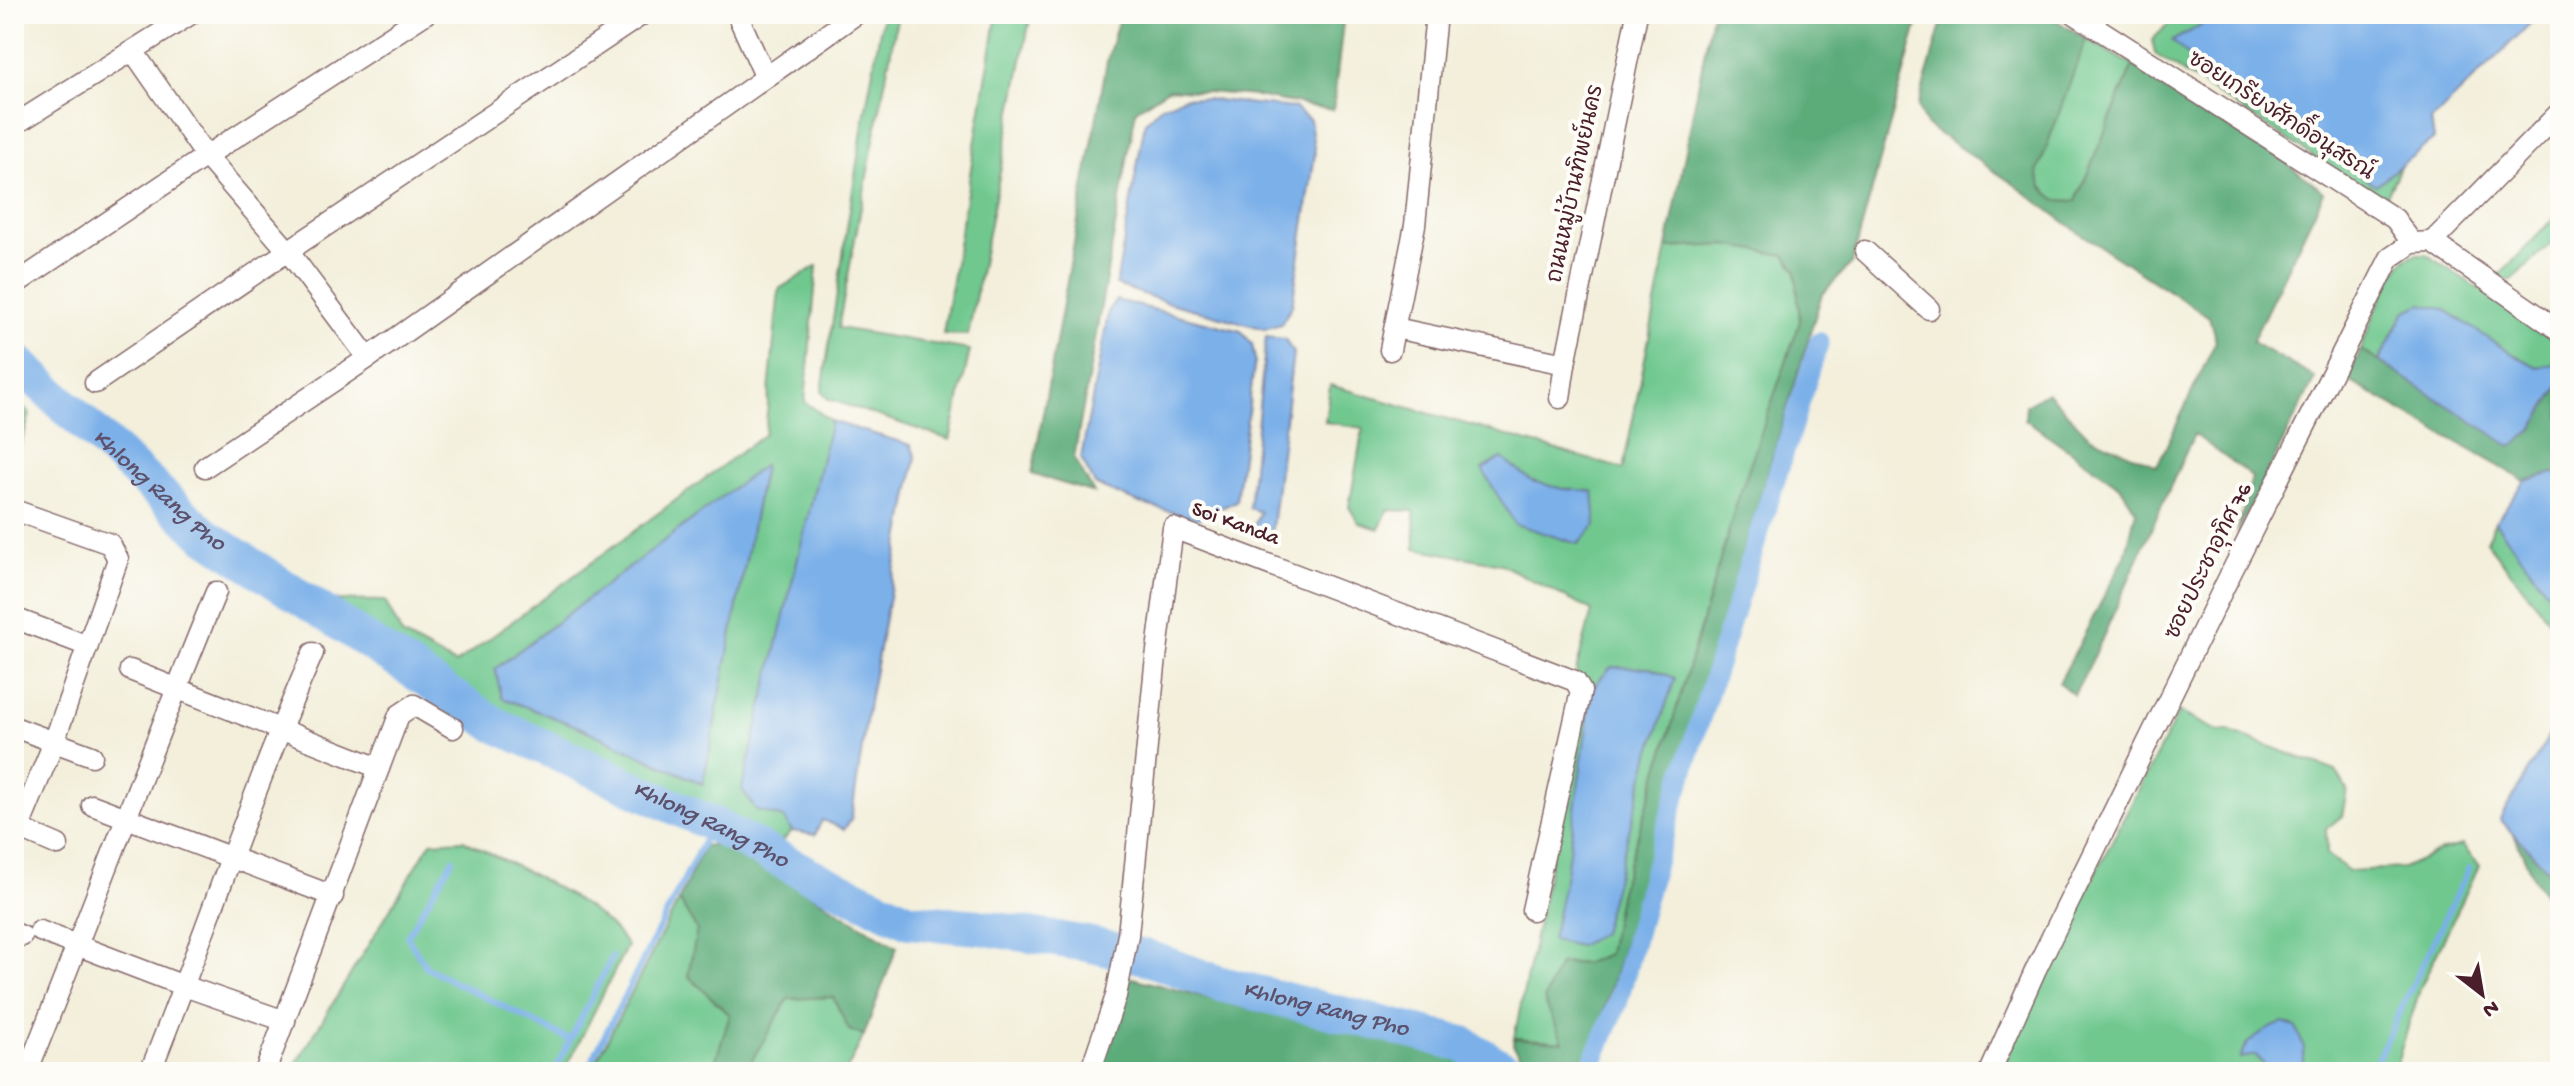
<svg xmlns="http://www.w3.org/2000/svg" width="2574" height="1086" viewBox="0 0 2574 1086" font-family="'Gochi Hand','Playpen Sans Thai',sans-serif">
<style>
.green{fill:#70c88f;stroke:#5d745d;stroke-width:2;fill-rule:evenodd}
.forest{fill:#5cac7a;stroke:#536652;stroke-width:2}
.water{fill:#7cb0e9;stroke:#63688a;stroke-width:2}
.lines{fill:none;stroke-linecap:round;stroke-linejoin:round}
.stream{stroke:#7cb0e9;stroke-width:6}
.canal{stroke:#7cb0e9;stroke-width:20}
.river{stroke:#7cb0e9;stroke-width:36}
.minor-casing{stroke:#856869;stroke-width:23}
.minor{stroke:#fff;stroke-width:20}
.labels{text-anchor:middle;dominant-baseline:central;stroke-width:8;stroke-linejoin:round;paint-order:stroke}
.street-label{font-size:22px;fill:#4a1f2b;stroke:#fdfcf7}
.water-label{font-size:24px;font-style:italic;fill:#5c526e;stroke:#fdfcf7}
</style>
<rect width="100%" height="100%" fill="#fdfcf7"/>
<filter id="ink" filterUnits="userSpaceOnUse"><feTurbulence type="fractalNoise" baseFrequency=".0125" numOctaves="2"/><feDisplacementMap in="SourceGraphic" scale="16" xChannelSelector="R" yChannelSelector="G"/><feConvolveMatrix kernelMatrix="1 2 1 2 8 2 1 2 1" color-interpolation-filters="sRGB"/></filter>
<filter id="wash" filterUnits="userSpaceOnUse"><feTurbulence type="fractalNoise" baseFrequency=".006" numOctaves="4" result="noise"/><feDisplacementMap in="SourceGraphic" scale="32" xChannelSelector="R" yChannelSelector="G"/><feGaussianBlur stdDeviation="1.8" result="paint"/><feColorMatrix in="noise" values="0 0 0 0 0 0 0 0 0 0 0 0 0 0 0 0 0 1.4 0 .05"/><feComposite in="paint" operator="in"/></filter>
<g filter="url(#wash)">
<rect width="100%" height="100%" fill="#f3efdb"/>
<g class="green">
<polygon points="883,14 898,14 838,328 970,350 950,440 828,399 822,391 863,124"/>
<polygon points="997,14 1031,14 968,335 943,334"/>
<polygon points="2179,14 2221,14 2173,41 2188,55 2212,85 2241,99 2376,185 2401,165 2384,202 2155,54 2152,40"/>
<polygon points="2086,39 2133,65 2076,201 2055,200 2042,187 2037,173"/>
<polygon points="2560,212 2560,235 2512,280 2495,280"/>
<polygon points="1726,245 1785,255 1796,270 1800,322 1738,499 1657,775 1620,891 1608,954 1586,963 1559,964 1563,1042 1514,1038 1556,836 1568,793 1577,667 1592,611 1501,564 1415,548 1414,511 1388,510 1379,529 1359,523 1349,507 1363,428 1325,422 1330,385 1623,469 1667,248"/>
<path d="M 2426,254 L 2560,342 L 2560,363 L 2537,367 L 2509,352 L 2405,312 L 2379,361 L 2361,350 C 2368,329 2392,262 2413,255 C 2417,253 2422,254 2426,254 Z"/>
<path d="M 817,266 L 805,402 L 831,421 L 756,810 L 784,818 L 792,831 L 781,843 L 500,716 L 327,600 L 385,601 L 402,635 L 455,664 L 765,434 L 779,289 ZM 764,466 L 702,784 L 579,727 Z"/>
<polygon points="14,396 30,414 14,468"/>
<polygon points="2495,522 2560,608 2560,634 2486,541"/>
<path d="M 2179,712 L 2219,732 L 2228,731 L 2336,771 L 2347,790 L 2342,816 L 2326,829 L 2327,854 L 2349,871 L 2403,868 L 2443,850 L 2462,845 L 2479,866 L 2421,986 L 2394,1072 L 2304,1072 L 2304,1048 L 2256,1055 L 2270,1072 L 2001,1072 C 2054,949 2117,831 2179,712 Z"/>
<path d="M 463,840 C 511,865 598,900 627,946 L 564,1072 L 291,1072 L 431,842 Z"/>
<polygon points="679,900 697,930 688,976 730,1015 712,1072 591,1072"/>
<polygon points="834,997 849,1030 864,1035 846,1072 745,1072 788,999"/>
</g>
<g class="forest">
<polygon points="1120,14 1344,14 1333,110 1256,96 1168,89 1136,110 1074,458 1094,493 1032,474 1107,61"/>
<polygon points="1712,14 1920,14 1852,263 1822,294 1592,1049 1580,1072 1533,1072 1513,1045 1514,1038 1563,1042 1544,1000 1559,964 1586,963 1608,954 1620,891 1657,775 1738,499 1800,322 1796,270 1785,255 1726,245 1667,248"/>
<polygon points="1944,14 2046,14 2086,39 2037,173 2042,187 2055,200 2076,201 2133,65 2257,140 2324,192 2252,342 2315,378 2237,533 2252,477 2194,434 2093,659 2074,695 2059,683 2125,556 2136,511 2120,486 2025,419 2026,405 2047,392 2089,436 2157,466 2216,341 2209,317 2077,231 2015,185 1926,125 1918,107"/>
<polygon points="2361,350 2512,446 2532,430 2560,384 2560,477 2554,473 2525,481 2346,379"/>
<polygon points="2513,832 2560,883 2560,916 2534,880"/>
<polygon points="726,843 897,947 864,1035 849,1030 833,997 788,999 745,1072 712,1072 730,1015 688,976 697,930 679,900 704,846"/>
<polygon points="1128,977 1251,1009 1455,1054 1483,1072 1097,1072"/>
</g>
<g class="water">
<polygon points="2221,14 2540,14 2431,121 2434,139 2376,185 2241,99 2212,85 2188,55 2172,41"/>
<polygon points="1186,97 1294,108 1310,120 1315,154 1292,306 1281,324 1265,329 1166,302 1116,285 1145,122 1161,106"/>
<polygon points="1116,300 1241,331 1252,344 1255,360 1236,501 1198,519 1142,504 1095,485 1081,458 1109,309"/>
<polygon points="2421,304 2444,309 2509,352 2537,367 2560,363 2560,384 2532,430 2512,447 2379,361 2405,312"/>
<polygon points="1266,337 1285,339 1293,353 1271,536 1257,537 1252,530 1260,512 1249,508"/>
<polygon points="831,421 911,445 916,457 870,696 851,820 844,829 822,820 815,835 792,831 784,818 756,810 742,789"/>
<polygon points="1502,458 1532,481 1563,489 1593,491 1596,525 1578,544 1515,524 1482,469"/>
<polygon points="764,465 703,784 579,727 502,698 495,669"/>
<polygon points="2554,473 2560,477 2560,608 2495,522 2525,481"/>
<polygon points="1611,667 1650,668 1675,678 1650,753 1602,933 1579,946 1552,940 1566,873 1592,688"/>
<polygon points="2560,717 2560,883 2500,819"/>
<path d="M 2282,1023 L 2296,1027 L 2304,1048 L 2304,1072 L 2270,1072 L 2256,1055 L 2241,1058 C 2244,1038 2266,1030 2282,1023 Z"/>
</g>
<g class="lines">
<g class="stream">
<polyline points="14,377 18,363"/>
<polyline points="453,859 407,936 427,968 570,1040"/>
<polyline points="554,1072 612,957"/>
<polyline points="586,1072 712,824"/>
<polyline points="2371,1072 2469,868"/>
</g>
<polyline class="canal" points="1589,1072 1618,1002 1658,854 1819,342"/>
<path class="river" id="s1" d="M 14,359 L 205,535 L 496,725 L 712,824 L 808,874 L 909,921 L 979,927 L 1087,944 L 1145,957 L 1221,984 L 1463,1044 L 1509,1072"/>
</g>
</g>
<g filter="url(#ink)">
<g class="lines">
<g class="minor-casing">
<g id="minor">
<polyline points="737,14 765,76"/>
<polyline points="2075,14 2395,219 2412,243"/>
<polyline points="133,51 206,156 288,251 368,358"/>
<polyline points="14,125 191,14"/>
<polyline points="2432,242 2560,112"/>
<polyline points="1865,251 1929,309"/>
<polyline points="14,285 206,156 425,14"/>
<polyline points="1395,328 1565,364"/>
<polyline points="1390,350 1415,225 1436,14"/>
<polyline points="95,383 288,251 643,14"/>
<polyline points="1560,398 1565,364 1637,14"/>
<polyline points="205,467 368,358 856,14"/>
<polyline points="14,510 110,544 118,559 54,742 14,840"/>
<polyline points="14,618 88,646"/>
<polyline points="130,670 379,768"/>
<polyline points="14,727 92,756"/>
<polyline points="92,805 333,896"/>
<polyline points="14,826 58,845"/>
<polyline points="40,931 184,986 285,1021"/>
<polyline points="14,933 22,936"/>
<path d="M 27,1072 C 91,913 150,751 216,592"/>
<path d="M 150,1072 C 206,933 252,790 313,653"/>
<polyline points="265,1072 399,715 414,705 453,728"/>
<polyline points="1090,1072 1116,996 1128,935 1155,666 1173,528 1575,681 1581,691 1532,910"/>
<polyline points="1990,1072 2036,969 2231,573 2390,258 2412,243 2432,242 2560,331"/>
</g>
</g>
<use href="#minor" class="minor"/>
</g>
</g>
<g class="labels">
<g class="street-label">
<text transform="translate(2280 117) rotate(33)">ซอยเกรียงศักดิ์อนุสรณ์</text>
<text transform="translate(1577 184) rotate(-78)">ถนนหมู่บ้านทิพย์นคร</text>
<text transform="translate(1235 525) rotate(20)">Soi Kanda</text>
<text transform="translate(2210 562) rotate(-64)">ซอยประชาอุทิศ 76</text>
</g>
<g class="water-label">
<text stroke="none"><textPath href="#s1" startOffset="196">Khlong Rang Pho</textPath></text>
<text stroke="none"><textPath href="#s1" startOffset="844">Khlong Rang Pho</textPath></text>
<text stroke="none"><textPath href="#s1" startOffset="1492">Khlong Rang Pho</textPath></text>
</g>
</g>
<rect width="2574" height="1086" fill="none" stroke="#fdfcf7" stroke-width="48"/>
<g transform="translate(2482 994) rotate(149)" stroke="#fdfcf7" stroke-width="6" paint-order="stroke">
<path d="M0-6L14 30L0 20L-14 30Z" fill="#4a1f2b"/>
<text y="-12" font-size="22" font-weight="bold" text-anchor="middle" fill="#4a1f2b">N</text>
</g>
</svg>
